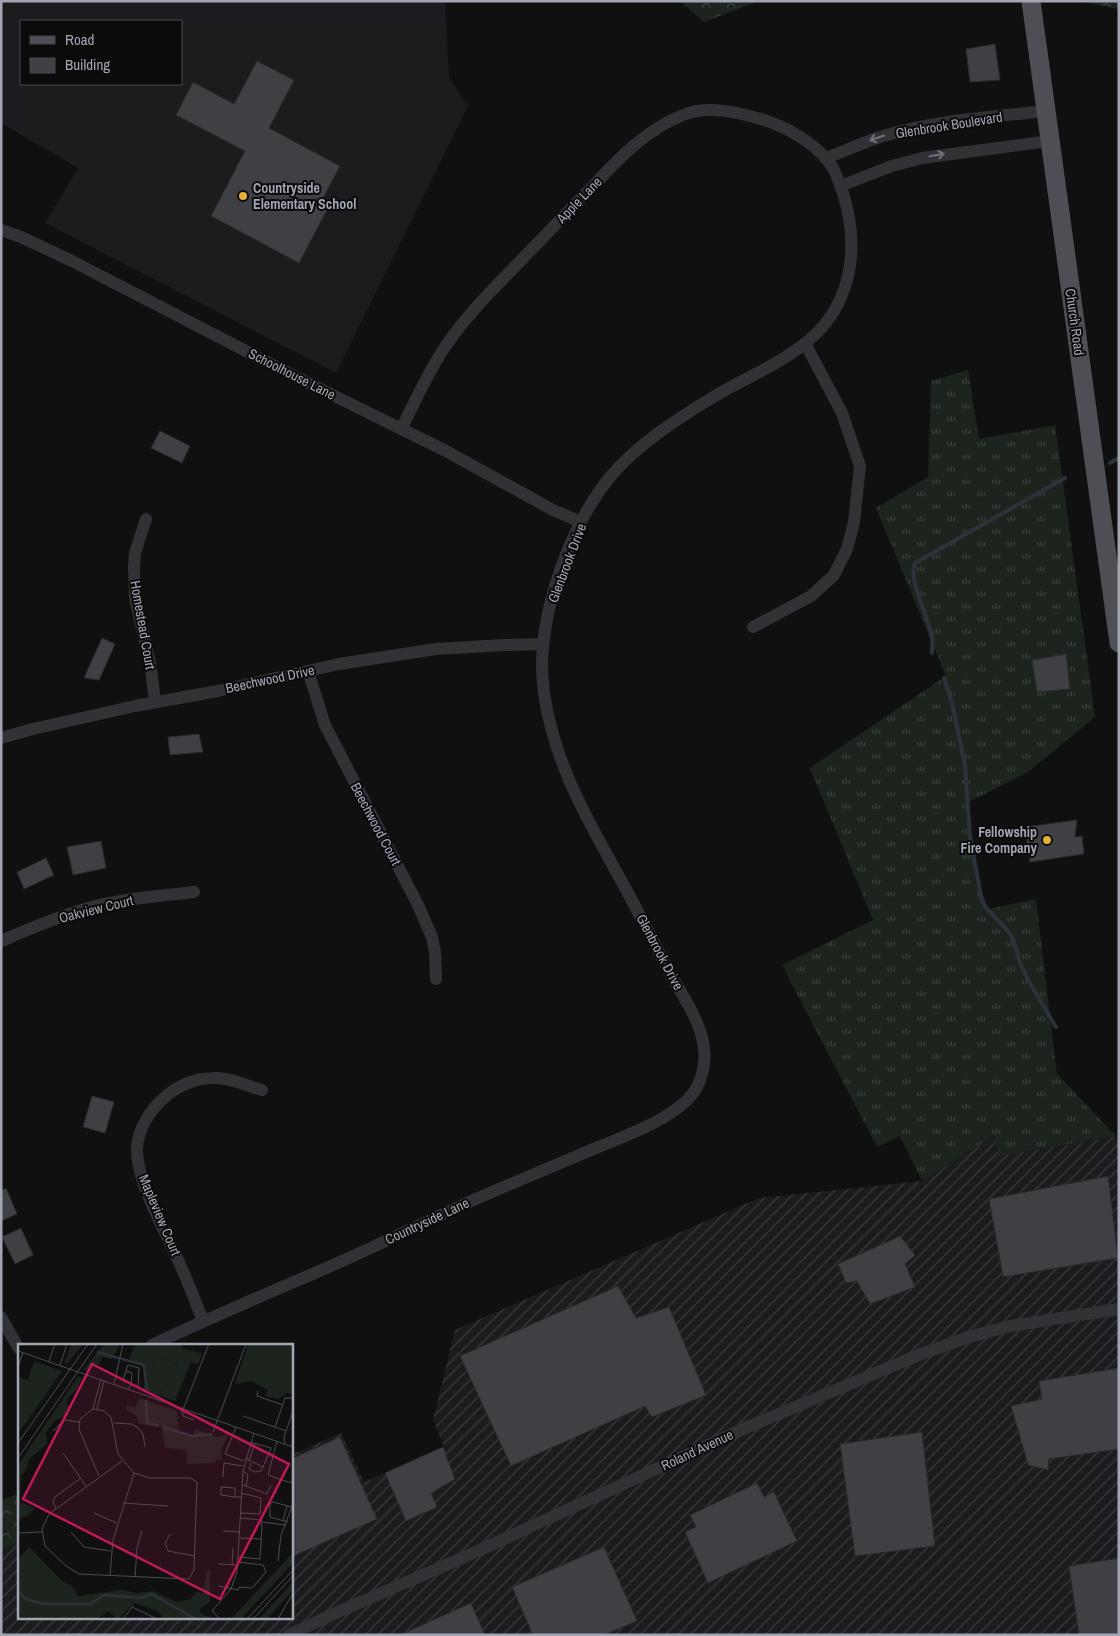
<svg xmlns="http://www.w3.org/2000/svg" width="1120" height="1636" viewBox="0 0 1120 1636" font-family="'Archivo Narrow',sans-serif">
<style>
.built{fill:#1c1c1e;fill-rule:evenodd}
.industrial{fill:url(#industrial-furrows)}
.grass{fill:url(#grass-tufts)}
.forest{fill:url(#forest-crowns)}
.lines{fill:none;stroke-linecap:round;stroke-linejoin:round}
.stream{stroke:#2b3239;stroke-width:4}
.building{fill:#3f4044;stroke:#2a2a2d}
.street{stroke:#313236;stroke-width:12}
.primary{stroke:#4e4f55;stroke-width:19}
.oneway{stroke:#6f727a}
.poi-dot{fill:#e4b136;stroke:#0b0b0c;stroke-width:2}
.labels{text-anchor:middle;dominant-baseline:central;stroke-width:4;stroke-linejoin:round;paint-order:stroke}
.street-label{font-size:14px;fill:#a2a6b1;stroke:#0b0b0c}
.poi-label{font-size:14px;font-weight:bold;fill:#a2a6b1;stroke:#0b0b0c;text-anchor:start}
.inset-river{fill:none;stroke:#2b3239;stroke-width:2.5}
.inset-road{fill:none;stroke:#4a4c51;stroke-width:1}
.view{fill:#c2185b;fill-opacity:0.15;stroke:#c2185b;stroke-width:2.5}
.inset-edge{fill:none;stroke:#a2a6b1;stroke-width:2.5}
</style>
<defs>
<pattern id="industrial-furrows" width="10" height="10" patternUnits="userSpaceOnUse" patternTransform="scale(1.25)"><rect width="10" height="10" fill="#1c1c1e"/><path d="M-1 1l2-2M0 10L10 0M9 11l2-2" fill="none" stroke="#3a3a3c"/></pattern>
<pattern id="grass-tufts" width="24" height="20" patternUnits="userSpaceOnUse" patternTransform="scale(1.25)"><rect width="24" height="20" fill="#1d241e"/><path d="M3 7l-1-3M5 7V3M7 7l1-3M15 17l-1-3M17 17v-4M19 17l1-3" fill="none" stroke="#3b413c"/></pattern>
<pattern id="forest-crowns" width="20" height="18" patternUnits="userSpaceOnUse" patternTransform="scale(1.25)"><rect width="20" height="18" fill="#1d241e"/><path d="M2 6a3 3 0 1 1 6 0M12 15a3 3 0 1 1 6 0" fill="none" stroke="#3b413c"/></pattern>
</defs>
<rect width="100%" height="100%" fill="#101011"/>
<path class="built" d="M 1,1 L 445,1 L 449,77 L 468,106 L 336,373 L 45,223 L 78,168 L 1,123 ZM 21,21 L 181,21 L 181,84 L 21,84 Z"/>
<polygon class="industrial" points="995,1136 999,1156 1119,1136 1119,1635 1,1635 1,1550 19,1541 19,1617 291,1617 291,1455 341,1433 364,1482 444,1447 433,1420 455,1330 759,1198 922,1181"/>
<polygon class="grass" points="968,370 979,439 1055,425 1095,717 1028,772 967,803 980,889 989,909 1036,899 1057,1074 1116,1136 999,1156 994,1136 922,1181 900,1136 877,1147 782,965 873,920 810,768 946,676 876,508 928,477 931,381"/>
<g class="forest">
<polygon points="680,1 759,1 704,22"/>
<polygon points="1079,1 1119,1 1119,9"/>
<polygon points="19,1494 19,1541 1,1550 1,1500"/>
</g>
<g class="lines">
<g class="stream">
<polyline points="1110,463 1119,458"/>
<path d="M 932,653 C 932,648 933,643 932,638 C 930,619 907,578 915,563 L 1065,478"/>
<path d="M 944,678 L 952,703 L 965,765 L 970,837 L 982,901 C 989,915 1004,923 1012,937 C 1016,945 1017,954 1020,963 C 1030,985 1043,1006 1056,1027"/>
</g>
</g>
<g class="building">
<polygon points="995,44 1000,80 970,82 966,49"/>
<polygon points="257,61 294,80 269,128 340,166 322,200 330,204 299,263 211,216 245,151 176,115 193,82 234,104"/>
<polygon points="160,431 190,446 182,463 151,448"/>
<polygon points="102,638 115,644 99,680 84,678"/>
<polygon points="1066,654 1070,689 1037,692 1032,660"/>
<polygon points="199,734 203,752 170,755 168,737"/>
<polygon points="1077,820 1075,837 1082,836 1084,854 1030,862 1025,827"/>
<polygon points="101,841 106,868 73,875 67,847"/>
<polygon points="46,858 54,875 24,889 17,872"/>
<polygon points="92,1096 114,1102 105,1133 83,1127"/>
<polygon points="1108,1176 1118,1258 1003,1277 989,1199"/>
<polygon points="6,1188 17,1214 1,1221 1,1191"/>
<polygon points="21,1228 33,1255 15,1264 2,1237"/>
<polygon points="900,1236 915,1255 905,1264 915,1287 870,1304 857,1281 846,1283 838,1264"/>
<polygon points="618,1286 636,1318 669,1307 706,1395 652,1417 645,1406 511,1466 460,1356"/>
<polygon points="1119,1368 1119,1449 1049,1459 1048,1470 1028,1465 1011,1406 1042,1399 1039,1381"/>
<polygon points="922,1432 935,1546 855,1556 840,1444"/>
<polygon points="340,1437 377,1519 291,1557 291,1459"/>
<polygon points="443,1447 455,1479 431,1493 437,1507 406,1521 385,1473"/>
<polygon points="757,1483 764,1497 774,1492 797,1541 708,1583 685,1532 696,1527 690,1515"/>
<polygon points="604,1547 637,1621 604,1635 533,1635 512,1587"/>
<polygon points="1119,1558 1119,1635 1079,1635 1069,1566"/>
<polygon points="471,1603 485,1635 400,1635"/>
</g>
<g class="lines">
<g class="street">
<path d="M 826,158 C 845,151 864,142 883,136 C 936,120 992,117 1046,111"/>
<polyline points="840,186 892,166 922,158 1050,141"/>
<polyline points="1,230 21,237 72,261 292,375 446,451 553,510 581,522"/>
<polyline points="146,519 135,553 134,568 135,598 151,668 155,702"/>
<polyline points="753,627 811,596 834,575 847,549 854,522 860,466 842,413 805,343"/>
<polyline points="308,671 325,725 418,905 432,937 435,952 436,979"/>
<polyline points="1,738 33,729 135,706 218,691 339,664 436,649 504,645 543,644"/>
<path d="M 1,941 C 32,928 62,915 95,906 C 127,898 161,896 194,892"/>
<polyline points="1,1317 19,1349"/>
<path d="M 203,1321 C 195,1300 187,1279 177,1258 C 164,1228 136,1181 137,1148 C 138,1130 149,1111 163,1099 C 176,1086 195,1078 214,1078 C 230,1077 246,1086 262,1090"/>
<path d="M 152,1345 C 211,1317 271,1292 331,1266 C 388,1241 442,1213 499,1189 C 527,1177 556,1165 584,1153 C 616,1139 673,1121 694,1092 C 702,1080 706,1063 704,1048 C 701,1022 684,998 671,975 C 653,941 636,907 617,873 C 591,826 564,779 551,727 C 544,701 540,674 543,647 C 548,591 574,521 610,477 C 637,445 674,421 710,399 C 747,376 796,359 825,324 C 855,286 857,238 843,193 C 839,182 836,171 829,162 C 813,142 785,126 761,119 C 736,112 708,105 683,115 C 647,129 618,159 593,186 C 574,205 555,225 537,244 C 506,276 470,310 445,347 C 428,372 415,402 401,429"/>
<polyline points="289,1635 338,1612 469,1555 743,1429 921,1354 969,1337 1010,1326 1119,1309"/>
</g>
<polyline class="primary" points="1031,1 1119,643"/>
</g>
<defs><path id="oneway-shaft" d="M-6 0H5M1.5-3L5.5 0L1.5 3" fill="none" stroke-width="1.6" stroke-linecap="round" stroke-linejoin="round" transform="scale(1.25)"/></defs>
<g class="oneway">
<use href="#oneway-shaft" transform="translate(877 138) rotate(161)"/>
<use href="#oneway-shaft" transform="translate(937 155) rotate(-9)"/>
</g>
<g class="poi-dot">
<circle cx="243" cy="196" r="5"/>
<circle cx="1047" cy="840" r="5"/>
</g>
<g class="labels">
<g class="street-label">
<text transform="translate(949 125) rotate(-9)">Glenbrook Boulevard</text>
<text transform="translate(579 200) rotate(-46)">Apple Lane</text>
<text transform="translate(1075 322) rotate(82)">Church Road</text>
<text transform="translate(292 374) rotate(27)">Schoolhouse Lane</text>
<text transform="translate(567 563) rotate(-69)">Glenbrook Drive</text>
<text transform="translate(143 625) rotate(80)">Homestead Court</text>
<text transform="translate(270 679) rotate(-12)">Beechwood Drive</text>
<text transform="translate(376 824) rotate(62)">Beechwood Court</text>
<text transform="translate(96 909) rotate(-14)">Oakview Court</text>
<text transform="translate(660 952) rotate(62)">Glenbrook Drive</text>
<text transform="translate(160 1215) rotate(67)">Mapleview Court</text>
<text transform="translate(427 1221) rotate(-25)">Countryside Lane</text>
<text transform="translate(697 1450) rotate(-25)">Roland Avenue</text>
</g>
<g class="poi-label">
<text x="253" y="188">Countryside<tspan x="253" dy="16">Elementary School</tspan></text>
<text x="1037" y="832" text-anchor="end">Fellowship<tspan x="1037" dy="16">Fire Company</tspan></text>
</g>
</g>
<g transform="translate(18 1344)">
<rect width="275" height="275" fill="#101011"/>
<path d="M 133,10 L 159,21 L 158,25 L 139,26 L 149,38 L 140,51 L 124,46 L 137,19 ZM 121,54 L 159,67 L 161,88 L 175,91 L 177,85 L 199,93 L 211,90 L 203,105 L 204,116 L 197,116 L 197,119 L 169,120 L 169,106 L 147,104 L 144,82 L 120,80 L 119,72 L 108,66 L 109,61 L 118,63 Z" fill="#1d241e"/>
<path d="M 53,0 L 65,0 L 49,20 L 47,18 ZM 86,0 L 102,0 L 94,15 L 84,13 L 81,21 L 75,20 L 70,27 L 66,25 ZM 117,0 L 164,0 L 164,4 L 184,10 L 180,20 L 173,18 L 157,57 L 140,51 L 149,38 L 139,26 L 141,22 L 158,25 L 159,21 L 134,10 L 137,18 L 130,37 L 124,22 L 111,15 ZM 16,17 L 44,27 L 0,90 L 0,33 L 10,36 ZM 60,32 L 64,34 L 59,45 L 49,55 L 51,71 L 38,76 L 28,88 L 29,100 L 11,115 L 9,124 L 3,133 L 2,158 L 17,164 L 11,171 L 0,175 L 0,121 ZM 11,203 L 44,237 L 54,242 L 60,252 L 103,246 L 119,249 L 135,247 L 159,258 L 173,255 L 178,248 L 185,249 L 189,226 L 192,226 L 192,258 L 182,265 L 183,269 L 196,275 L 145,275 L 140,267 L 117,259 L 100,275 L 90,267 L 80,275 L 0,275 L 0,215 ZM 275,209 L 275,219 L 223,275 L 213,275 ZM 275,238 L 275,246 L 249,275 L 241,275 Z" fill="#1d241e"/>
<path d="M 230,0 L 275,0 L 275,51 L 269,49 L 260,55 L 247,52 L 250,46 L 233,37 L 217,40 Z" fill="#1d241e"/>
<path class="inset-river" d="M 79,8 L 126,21 L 129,49M 128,56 L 129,79 L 141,82M 145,83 L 174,92 L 194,90M 0,248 L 8,255 L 26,260 L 72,260 L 86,251 L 123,254 L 133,250 L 178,275"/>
<path class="inset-road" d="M 0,7 L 275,103M 31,17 L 37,0M 42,21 L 49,0M 0,23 L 5,8M 108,27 L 114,29 L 113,40 L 105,37 L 108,27 L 110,21 L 121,24 L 120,43 L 113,40 L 111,45M 96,40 L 105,0M 240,47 L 239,52 L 265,61M 75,65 L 86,67 L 93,73 L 100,110 L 116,129 L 132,134 L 172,134 L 179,138 L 176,226 L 171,235 L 61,230 L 48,222 L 27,202 L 24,185 L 31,170 L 104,117M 75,65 L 62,75 L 61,85 L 81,132M 75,65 L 83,35M 79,65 L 86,37M 225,72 L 268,87M 176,76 L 165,72 L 164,68 L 191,0M 96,79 L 114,80 L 120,84 L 125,90 L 127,103M 218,83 L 207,110 L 226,117M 257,83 L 267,54 L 275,54M 35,87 L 46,76 L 61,78M 195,88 L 228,0M 259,97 L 250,131 L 273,139 L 275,133M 0,99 L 70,0M 267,100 L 266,93 L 275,67M 45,109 L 68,142M 0,114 L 79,0M 227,114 L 245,123 L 253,104 L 232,98M 231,116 L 237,100M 233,119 L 231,125 L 237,128 L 243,127 L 245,123M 205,133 L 206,119 L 225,122M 224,141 L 228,142 L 230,131 L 225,127M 228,142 L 249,150 L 253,141M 217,153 L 217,144 L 203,143 L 203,151 L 217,153 L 223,153M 105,159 L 150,162M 38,165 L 35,158 L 37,153 L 63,134M 76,169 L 99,179M 223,169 L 242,170 L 243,154 L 223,149M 265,177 L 269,162M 244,178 L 268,181M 270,178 L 252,173 L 252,160 L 255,158 L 274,163M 205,187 L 222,188M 53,188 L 66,203 L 93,207M 0,189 L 24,188M 152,190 L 147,199 L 150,207 L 177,212M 221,194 L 243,195M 220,213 L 242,215 L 244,183 L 243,176 L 222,174M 260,217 L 263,191 L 275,160M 200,220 L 220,221M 214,221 L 215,204M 92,231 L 95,196 L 116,129M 117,233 L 119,204 L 124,186M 200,242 L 220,246 L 221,243 L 234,244 L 248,228 L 245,221 L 220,218M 114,263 L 139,275M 201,274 L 194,267 L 213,245 L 219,228 L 225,127 L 236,89M 105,275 L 115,262M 229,275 L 275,226M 235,275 L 275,232M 260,275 L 275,249"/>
<path class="view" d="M 74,20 L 271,120 L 202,255 L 5,155 Z"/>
<rect width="275" height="275" class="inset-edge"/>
</g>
<rect width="1120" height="1636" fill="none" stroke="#a2a6b1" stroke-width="5"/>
<rect x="20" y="20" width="162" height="65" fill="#0b0b0c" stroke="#47494e"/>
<rect x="30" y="36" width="25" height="8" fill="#4e4f55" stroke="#47494e"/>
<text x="65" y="45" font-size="15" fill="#a2a6b1">Road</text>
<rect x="30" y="58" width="25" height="15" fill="#3f4044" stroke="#47494e"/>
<text x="65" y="70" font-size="15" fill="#a2a6b1">Building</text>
</svg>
